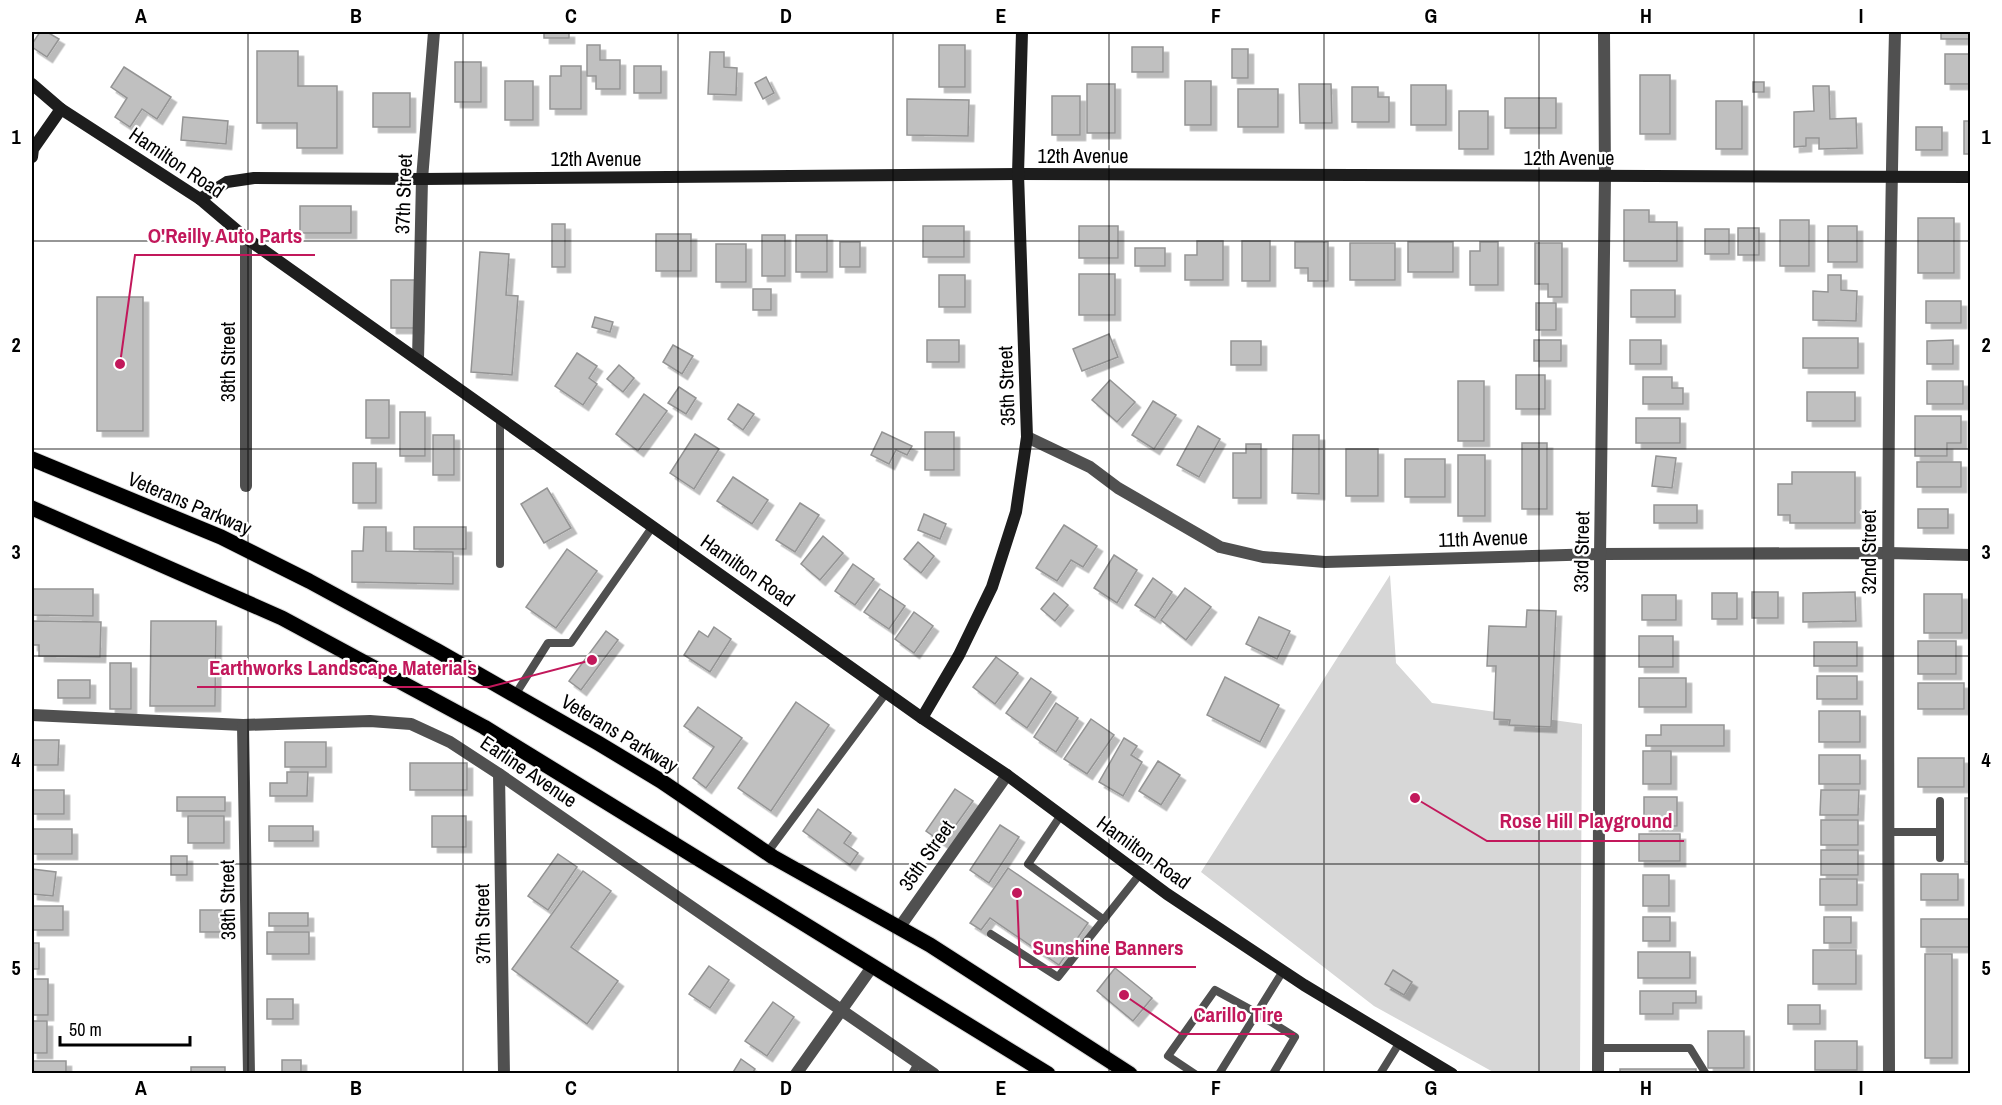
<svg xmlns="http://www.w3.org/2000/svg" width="2002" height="1105" viewBox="0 0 2002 1105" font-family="'Archivo Narrow',sans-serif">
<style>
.green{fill:#d7d7d7}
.building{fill:#c0c0c0;stroke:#949494;stroke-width:1.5;filter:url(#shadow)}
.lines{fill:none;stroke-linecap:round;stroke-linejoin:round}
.primary-casing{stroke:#dbdbdb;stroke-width:17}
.lane{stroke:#505050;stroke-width:8}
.street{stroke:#505050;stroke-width:12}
.secondary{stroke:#1d1d1d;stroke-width:12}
.primary{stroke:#000;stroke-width:15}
.grid{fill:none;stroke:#000;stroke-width:1.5;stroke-opacity:0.55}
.labels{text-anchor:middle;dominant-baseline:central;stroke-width:4.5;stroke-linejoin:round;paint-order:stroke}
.street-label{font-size:20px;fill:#000;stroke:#fff}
.leader{fill:none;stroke:#c2185b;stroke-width:2}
.callout-dot{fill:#c2185b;stroke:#fff;stroke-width:2}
.callout-label{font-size:21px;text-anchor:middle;font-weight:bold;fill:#c2185b;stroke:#fff;stroke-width:4.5;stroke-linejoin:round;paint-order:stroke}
.neatline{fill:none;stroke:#000;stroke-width:2}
.grid-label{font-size:20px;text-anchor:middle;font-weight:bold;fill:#000}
</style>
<defs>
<filter id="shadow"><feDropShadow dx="5.5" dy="5.5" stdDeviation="0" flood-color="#0004"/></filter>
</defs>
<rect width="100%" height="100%" fill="#fff"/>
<polygon class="green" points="1390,575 1396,663 1432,703 1582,724 1580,1073 1495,1073 1374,1006 1201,872"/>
<g class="building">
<polygon points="40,32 47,32 59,39 47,57 32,47 32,44"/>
<rect x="544" y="32" width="25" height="6"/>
<rect x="1941" y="32" width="29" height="7"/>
<polygon points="587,45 600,45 600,60 620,60 620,89 596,89 596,76 587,76"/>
<rect x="939" y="45" width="26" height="42"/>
<rect x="1132" y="47" width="31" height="25"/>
<rect x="1232" y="49" width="16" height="29"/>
<polygon points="257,51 298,51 298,86 337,86 337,148 297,148 297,123 257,123"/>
<polygon points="710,52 724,52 724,67 737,68 736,95 708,94"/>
<rect x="1945" y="54" width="25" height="30"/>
<rect x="455" y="62" width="26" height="40"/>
<polygon points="561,66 581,66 581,109 550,109 550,76 561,76"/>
<rect x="634" y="66" width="27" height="27"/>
<polygon points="124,67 171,97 157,119 142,109 130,127 115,117 127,98 111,87"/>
<rect x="1640" y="75" width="30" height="59"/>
<polygon points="766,77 774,93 763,99 755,83"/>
<rect x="505" y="81" width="28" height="39"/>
<rect x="1185" y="81" width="26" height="44"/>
<rect x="1753" y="82" width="11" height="10"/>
<rect x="1087" y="84" width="28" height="49"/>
<polygon points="1299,84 1331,84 1332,123 1300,123"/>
<rect x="1411" y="85" width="35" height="40"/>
<polygon points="1813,86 1829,86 1830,119 1856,118 1857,148 1819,149 1819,138 1806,138 1806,146 1794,147 1794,112 1814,111"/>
<polygon points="1352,87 1378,87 1378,97 1389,97 1389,122 1352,122"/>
<rect x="1238" y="89" width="40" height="38"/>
<rect x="373" y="93" width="37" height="34"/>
<rect x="1052" y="96" width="28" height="39"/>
<rect x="1505" y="98" width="51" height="30"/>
<polygon points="907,99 969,100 968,136 907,135"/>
<rect x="1716" y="101" width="26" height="48"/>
<rect x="1459" y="111" width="29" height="38"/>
<polygon points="183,117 228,121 226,144 181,140"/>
<rect x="1964" y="121" width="6" height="33"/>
<rect x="1916" y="127" width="26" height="23"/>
<rect x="300" y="206" width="51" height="27"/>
<polygon points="1624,210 1649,210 1649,222 1677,222 1677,261 1624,261"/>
<rect x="1918" y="218" width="36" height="55"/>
<rect x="1780" y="220" width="29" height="46"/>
<rect x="552" y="224" width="13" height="43"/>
<rect x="923" y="226" width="41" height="31"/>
<rect x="1079" y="226" width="39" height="32"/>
<rect x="1828" y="226" width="29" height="36"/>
<rect x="1738" y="228" width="21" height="27"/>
<rect x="1705" y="229" width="24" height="25"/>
<rect x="656" y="234" width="35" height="37"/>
<rect x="762" y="235" width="23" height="41"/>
<rect x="796" y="235" width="31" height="37"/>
<polygon points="1197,241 1223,241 1223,280 1185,280 1185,255 1197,255"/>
<rect x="1242" y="241" width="28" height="40"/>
<rect x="840" y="242" width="20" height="25"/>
<polygon points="1295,242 1328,242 1328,281 1308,281 1308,268 1295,268"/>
<rect x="1408" y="242" width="45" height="30"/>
<polygon points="1480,242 1498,242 1498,285 1470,285 1470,251 1480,251"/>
<rect x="1350" y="243" width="45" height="37"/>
<polygon points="1535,243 1562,243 1562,297 1548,297 1548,284 1535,284"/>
<rect x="716" y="244" width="30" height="38"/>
<rect x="1135" y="248" width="30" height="18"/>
<polygon points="480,252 509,254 506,295 518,296 512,375 471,372"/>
<rect x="1079" y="274" width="36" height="41"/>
<rect x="939" y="275" width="26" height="32"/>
<polygon points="1828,275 1841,275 1841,290 1857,291 1856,321 1813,320 1813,291 1828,292"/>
<rect x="391" y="280" width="27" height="48"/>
<rect x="753" y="289" width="18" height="21"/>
<rect x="1631" y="290" width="44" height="27"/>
<rect x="97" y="297" width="46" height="134"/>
<rect x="1926" y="301" width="35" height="22"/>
<rect x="1536" y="303" width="20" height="27"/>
<polygon points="595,317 613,322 610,332 592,327"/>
<polygon points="1109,334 1118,357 1082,371 1073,349"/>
<rect x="1803" y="338" width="55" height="30"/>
<rect x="927" y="340" width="32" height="22"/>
<rect x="1534" y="340" width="27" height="21"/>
<rect x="1630" y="340" width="31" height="24"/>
<polygon points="1953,340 1953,364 1927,364 1927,341"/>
<rect x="1231" y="341" width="30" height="24"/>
<polygon points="673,345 693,356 682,374 663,362"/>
<polygon points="577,353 597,366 589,378 597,384 583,405 555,386"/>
<polygon points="619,365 634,378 623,392 607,379"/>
<rect x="1516" y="375" width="29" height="34"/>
<polygon points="1643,377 1672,377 1672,388 1683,388 1683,404 1643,404"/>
<polygon points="1110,380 1135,402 1117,422 1092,400"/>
<rect x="1458" y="381" width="26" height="60"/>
<rect x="1927" y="381" width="36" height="23"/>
<polygon points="679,387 696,398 686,414 668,403"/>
<rect x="1807" y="392" width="48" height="29"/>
<polygon points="644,394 667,411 638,451 616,434"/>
<rect x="366" y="400" width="23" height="38"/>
<polygon points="1153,401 1176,415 1154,449 1132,435"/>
<polygon points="738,404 754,414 743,430 728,419"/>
<rect x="400" y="412" width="25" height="44"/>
<polygon points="1915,416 1961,416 1961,443 1947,443 1947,456 1915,456"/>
<rect x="1636" y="418" width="44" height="25"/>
<polygon points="1198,426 1220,439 1199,477 1177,465"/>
<polygon points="882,432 912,446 907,455 896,450 889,464 871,455"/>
<rect x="925" y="432" width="29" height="38"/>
<polygon points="695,434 719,449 694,489 670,473"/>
<rect x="433" y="435" width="21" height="40"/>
<polygon points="1293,435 1319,435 1319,494 1292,493"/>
<rect x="1522" y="443" width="25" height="66"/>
<polygon points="1246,444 1261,444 1261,498 1233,498 1233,453 1246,453"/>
<rect x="1346" y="449" width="32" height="47"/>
<rect x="1458" y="455" width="27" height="61"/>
<polygon points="1656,456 1676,458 1672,488 1652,486"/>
<rect x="1405" y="459" width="40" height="38"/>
<rect x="1917" y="462" width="44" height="25"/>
<rect x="353" y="463" width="23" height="40"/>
<polygon points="1792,472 1855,472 1855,523 1790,523 1790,515 1778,515 1778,484 1792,484"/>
<polygon points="733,477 768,500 752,524 717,501"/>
<polygon points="547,488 571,528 544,543 521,504"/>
<polygon points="800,503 819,515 795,552 776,540"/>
<rect x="1654" y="505" width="43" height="18"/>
<rect x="1918" y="509" width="30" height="19"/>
<polygon points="924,514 946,524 940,539 918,530"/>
<polygon points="1064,525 1097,546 1083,567 1071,560 1057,581 1036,568"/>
<polygon points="364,527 386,527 386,551 453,552 453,584 352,582 352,551 363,551"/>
<rect x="414" y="527" width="52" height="22"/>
<polygon points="823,536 843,553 820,580 801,564"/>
<polygon points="918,542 934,556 921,573 904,559"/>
<polygon points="567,549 597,571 556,628 526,607"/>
<polygon points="1114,555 1137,570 1117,603 1094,588"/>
<polygon points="853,564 874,579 855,605 835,591"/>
<polygon points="1153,578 1172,592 1155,618 1135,605"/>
<polygon points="1185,588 1211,607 1186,640 1161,620"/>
<polygon points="32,589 93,589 93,616 32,615"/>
<polygon points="880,589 905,606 889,629 864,612"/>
<rect x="1752" y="592" width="26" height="26"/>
<polygon points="1855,592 1856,621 1803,622 1803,593"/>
<polygon points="1054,593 1068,605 1055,621 1041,609"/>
<rect x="1712" y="593" width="25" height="26"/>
<rect x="1924" y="594" width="38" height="39"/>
<rect x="1642" y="595" width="34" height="25"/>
<polygon points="1527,610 1556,611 1551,727 1509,725 1510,720 1494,719 1496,666 1487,666 1489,626 1526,627"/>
<polygon points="914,612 933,626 914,653 895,639"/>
<polygon points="1259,617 1290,631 1277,659 1246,644"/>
<polygon points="32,621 101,622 100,657 39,656 39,645 32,645"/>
<polygon points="151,621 216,621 215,706 150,706"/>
<polygon points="714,627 731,639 710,672 684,655 699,631 708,637"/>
<polygon points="606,631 618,640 581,690 569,681"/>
<rect x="1639" y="636" width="34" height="31"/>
<rect x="1918" y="641" width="38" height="33"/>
<rect x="1814" y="642" width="43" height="24"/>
<polygon points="996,657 1018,673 995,704 973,687"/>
<rect x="110" y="663" width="21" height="46"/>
<rect x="1817" y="676" width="40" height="23"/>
<polygon points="1225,677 1279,705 1260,742 1207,715"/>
<polygon points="1031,678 1051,692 1027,728 1006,713"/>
<rect x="1639" y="678" width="47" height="29"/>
<rect x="58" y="680" width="32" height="18"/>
<rect x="1918" y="683" width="46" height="26"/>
<polygon points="796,702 829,725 771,811 738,788"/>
<polygon points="1056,703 1078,718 1056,752 1034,737"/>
<polygon points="698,707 742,738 706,788 693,778 714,747 684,726"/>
<rect x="1819" y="711" width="41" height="31"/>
<polygon points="1091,719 1114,735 1087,774 1064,759"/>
<polygon points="1661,725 1724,725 1724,746 1646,746 1646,735 1661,735"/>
<polygon points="1124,738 1137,746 1131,755 1142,762 1123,796 1099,782"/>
<polygon points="32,740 59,740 58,765 32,765"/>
<rect x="285" y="742" width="41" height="25"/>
<rect x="1643" y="751" width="28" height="33"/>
<rect x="1819" y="755" width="41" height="29"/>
<rect x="1918" y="758" width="46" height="29"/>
<polygon points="1158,761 1180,775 1161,805 1139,791"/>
<rect x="410" y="763" width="57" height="27"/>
<polygon points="287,772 308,772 307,796 270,796 270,783 287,783"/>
<polygon points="955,789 973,801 943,843 926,831"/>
<rect x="32" y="790" width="32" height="24"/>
<polygon points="1821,790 1859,790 1858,815 1820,815"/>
<rect x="177" y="797" width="48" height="14"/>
<rect x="1644" y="797" width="33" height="29"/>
<rect x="1965" y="798" width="5" height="64"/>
<polygon points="818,809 851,833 844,843 858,853 850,865 803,831"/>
<rect x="188" y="816" width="36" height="27"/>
<rect x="432" y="816" width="34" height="31"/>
<rect x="1821" y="820" width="37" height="25"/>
<polygon points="1000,825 1019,837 989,883 970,870"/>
<rect x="269" y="826" width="44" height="15"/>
<rect x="32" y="829" width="40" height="25"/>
<rect x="1639" y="834" width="41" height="27"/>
<rect x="1821" y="850" width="37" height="25"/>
<polygon points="558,854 577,867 548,910 528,896"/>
<rect x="171" y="856" width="16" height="19"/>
<polygon points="1008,868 1088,923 1059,965 990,918 981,930 970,923"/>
<polygon points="32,869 56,872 53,896 32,894"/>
<polygon points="583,871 611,891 571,947 618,981 587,1024 512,969"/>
<rect x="1921" y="874" width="37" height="26"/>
<rect x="1643" y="875" width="26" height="31"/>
<rect x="1820" y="879" width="37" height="26"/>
<rect x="32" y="906" width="31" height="24"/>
<rect x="200" y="910" width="28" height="22"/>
<rect x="269" y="913" width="39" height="13"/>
<rect x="1643" y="917" width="27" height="24"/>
<rect x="1824" y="917" width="27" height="26"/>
<rect x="1921" y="919" width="49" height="28"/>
<rect x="267" y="932" width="42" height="22"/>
<rect x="32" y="943" width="7" height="26"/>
<rect x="1813" y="950" width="43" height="34"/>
<rect x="1638" y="952" width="52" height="26"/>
<rect x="1925" y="954" width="27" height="104"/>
<polygon points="709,966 729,980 710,1008 689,994"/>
<polygon points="1115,968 1152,998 1133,1021 1097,991"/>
<polygon points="1393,970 1412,982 1404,995 1385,984"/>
<rect x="32" y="979" width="16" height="36"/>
<polygon points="1640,991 1696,991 1696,1003 1673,1003 1673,1014 1640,1014"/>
<rect x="267" y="999" width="26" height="20"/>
<polygon points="773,1002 794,1017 767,1056 745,1041"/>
<rect x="1788" y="1005" width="32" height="19"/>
<rect x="32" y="1021" width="15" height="32"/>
<rect x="1708" y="1031" width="36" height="37"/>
<rect x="1815" y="1041" width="42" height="29"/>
<polygon points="741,1059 755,1069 752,1074 732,1074"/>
<polygon points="282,1060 301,1060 301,1074 268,1074 282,1073"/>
<rect x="32" y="1061" width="34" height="13"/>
<rect x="191" y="1067" width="34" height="7"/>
<rect x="1620" y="1069" width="76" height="5"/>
</g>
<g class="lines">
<g class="primary-casing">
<g id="primary">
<polyline points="32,459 221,537 309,581 436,650 598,743 661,781 773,857 930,945 1130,1074"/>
<polyline points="32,508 282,618 484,727 1048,1074"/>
</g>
</g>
<g class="lane">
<polyline points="500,418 500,564"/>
<polyline points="515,695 548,643 571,643 653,526"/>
<polyline points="1061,815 1028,864 1104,920"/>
<polyline points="1888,832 1940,832 1940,801"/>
<polyline points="1940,832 1940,858"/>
<polyline points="767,853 886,693"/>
<polyline points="991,934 1058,977 1140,874"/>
<polyline points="1598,1048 1690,1048 1706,1074"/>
<polyline points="912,1074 918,1063"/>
<polyline points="1195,1074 1168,1056 1215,990 1257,1013 1295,1037 1273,1074"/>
<polyline points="1219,1074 1283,971"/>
<polyline points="1380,1074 1400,1042"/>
</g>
<g class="street">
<polyline points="246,238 246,486"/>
<polyline points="418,359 422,179 434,32"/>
<polyline points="1027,437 1090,467 1118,488 1220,547 1263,557 1325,562 1600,554 1888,553 1970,555"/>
<polyline points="32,715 243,725 370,721 411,724 450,742 499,774 934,1074"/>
<polyline points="243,725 249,1074"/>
<polyline points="499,774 504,1074"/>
<polyline points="899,928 1007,775"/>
<polyline points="796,1074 872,967"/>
<polyline points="1598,1074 1600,554 1605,177 1604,32"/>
<path d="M 1889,1074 C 1888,726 1886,379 1895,32"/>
</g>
<g class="secondary">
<polyline points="32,84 61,109 200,199 246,238 922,718 1007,775 1167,894 1304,985 1452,1074"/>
<polyline points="32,157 33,149 61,109"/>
<polyline points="200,199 227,182 254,178 422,179 1018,174 1970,177"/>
<polyline points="922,718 959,655 992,587 1016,512 1027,437 1018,174 1022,32"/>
</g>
<use href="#primary" class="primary"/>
</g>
<path class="grid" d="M 248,32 L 248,1074M 463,32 L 463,1074M 678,32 L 678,1074M 893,32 L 893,1074M 1109,32 L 1109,1074M 1324,32 L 1324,1074M 1539,32 L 1539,1074M 1754,32 L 1754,1074M 32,241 L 1970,241M 32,449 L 1970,449M 32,656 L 1970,656M 32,864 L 1970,864"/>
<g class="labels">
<g class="street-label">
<text x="1083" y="155">12th Avenue</text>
<text x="1569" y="157">12th Avenue</text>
<text x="596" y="158">12th Avenue</text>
<text transform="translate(177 162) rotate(34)">Hamilton Road</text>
<text transform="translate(403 194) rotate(-88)">37th Street</text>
<text transform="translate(227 362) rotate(-90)">38th Street</text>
<text transform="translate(1006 386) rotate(-92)">35th Street</text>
<text transform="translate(190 503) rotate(23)">Veterans Parkway</text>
<text transform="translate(1483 538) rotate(-2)">11th Avenue</text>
<text transform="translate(1581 552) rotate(-89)">33rd Street</text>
<text transform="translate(1868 552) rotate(-90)">32nd Street</text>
<text transform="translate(748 570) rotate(35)">Hamilton Road</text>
<text transform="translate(620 733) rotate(31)">Veterans Parkway</text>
<text transform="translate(529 771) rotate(34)">Earline Avenue</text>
<text transform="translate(1144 852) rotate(36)">Hamilton Road</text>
<text transform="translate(926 855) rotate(-55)">35th Street</text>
<text transform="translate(227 900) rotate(-91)">38th Street</text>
<text transform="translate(482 924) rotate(-91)">37th Street</text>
</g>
</g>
<path class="leader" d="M120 364L135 255H315M592 660L489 687H197M1415 798L1487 841H1684M1017 893L1020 967H1196M1124 995L1181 1034H1295"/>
<g class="callout-dot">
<circle cx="120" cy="364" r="6"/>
<circle cx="592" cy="660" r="6"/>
<circle cx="1415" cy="798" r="6"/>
<circle cx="1017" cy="893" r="6"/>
<circle cx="1124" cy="995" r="6"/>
</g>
<g class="callout-label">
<text x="225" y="243">O'Reilly Auto Parts</text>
<text x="343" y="675">Earthworks Landscape Materials</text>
<text x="1586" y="828">Rose Hill Playground</text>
<text x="1108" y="955">Sunshine Banners</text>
<text x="1238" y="1022">Carillo Tire</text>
</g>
<rect width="2002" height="1105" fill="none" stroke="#ffffff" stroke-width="66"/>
<path d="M60 1036v9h130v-9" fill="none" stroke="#000000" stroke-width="3"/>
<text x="69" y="1036" font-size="18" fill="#000000" stroke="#ffffff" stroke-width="4.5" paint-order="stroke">50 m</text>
<rect x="33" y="33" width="1936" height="1039" class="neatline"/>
<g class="grid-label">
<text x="141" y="23">A</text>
<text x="356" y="23">B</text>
<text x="571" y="23">C</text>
<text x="786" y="23">D</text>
<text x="1001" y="23">E</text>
<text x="1216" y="23">F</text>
<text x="1431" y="23">G</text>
<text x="1646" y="23">H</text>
<text x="1861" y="23">I</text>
<text x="16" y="144">1</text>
<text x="1986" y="144">1</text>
<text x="16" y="352">2</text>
<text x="1986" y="352">2</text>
<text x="16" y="559">3</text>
<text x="1986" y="559">3</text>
<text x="16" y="767">4</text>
<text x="1986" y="767">4</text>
<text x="16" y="975">5</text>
<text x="1986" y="975">5</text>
<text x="141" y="1095">A</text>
<text x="356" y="1095">B</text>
<text x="571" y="1095">C</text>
<text x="786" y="1095">D</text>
<text x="1001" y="1095">E</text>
<text x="1216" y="1095">F</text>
<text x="1431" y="1095">G</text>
<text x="1646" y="1095">H</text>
<text x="1861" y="1095">I</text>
</g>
</svg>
